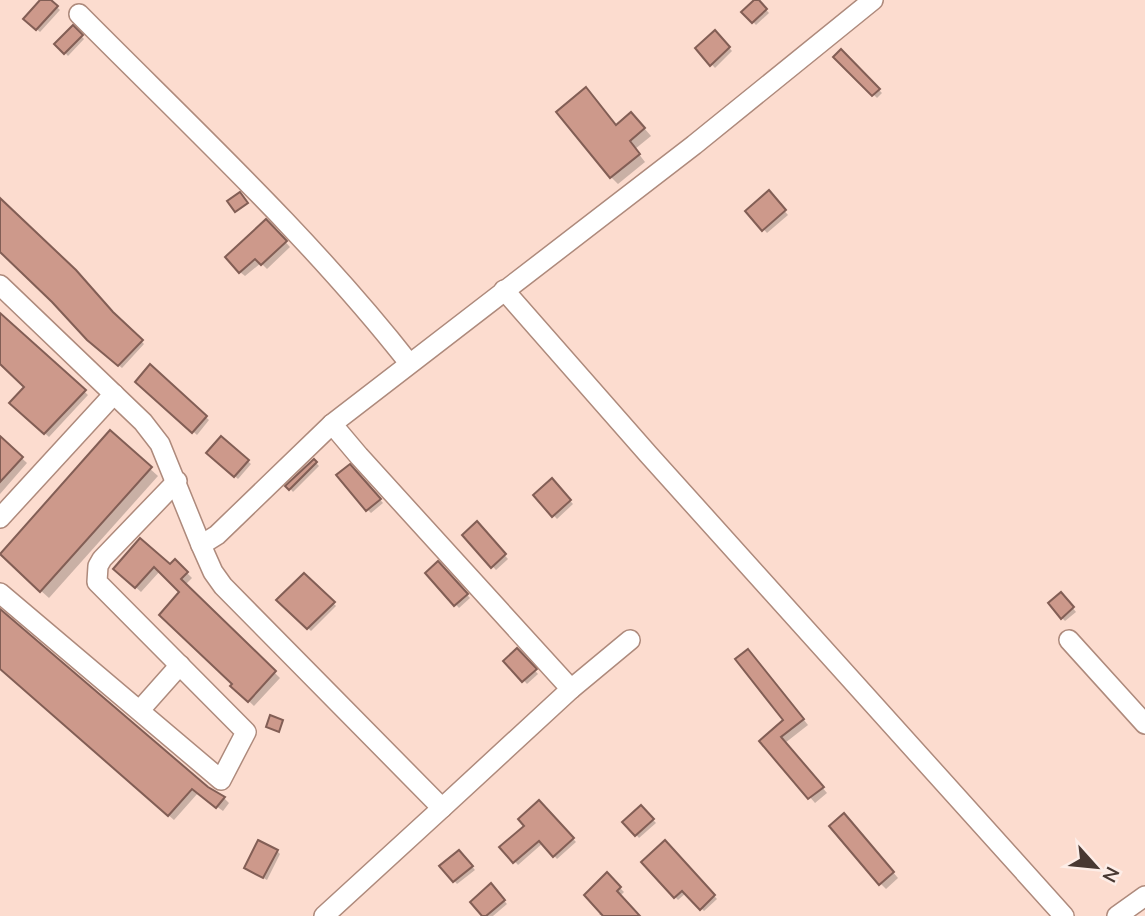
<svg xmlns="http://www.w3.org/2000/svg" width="1145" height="916" viewBox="0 0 1145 916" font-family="'Nunito Sans',sans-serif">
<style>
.shadow{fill:#0003}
.building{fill:#cd998b;stroke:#825e55;stroke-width:2}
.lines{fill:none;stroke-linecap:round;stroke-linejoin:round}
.minor-casing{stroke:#ae8a7c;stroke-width:22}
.minor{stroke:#fff;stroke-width:19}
</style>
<rect width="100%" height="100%" fill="#fcdccf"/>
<g class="shadow">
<polygon points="42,0 49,0 60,10 40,32 25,19"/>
<polygon points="757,0 769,13 756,25 744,12"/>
<polygon points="73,28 84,39 68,56 57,44"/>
<polygon points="715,32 732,51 715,68 697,48"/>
<polygon points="841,52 882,93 877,98 836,57"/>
<polygon points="638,121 651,136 635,149 645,162 618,184 611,177 617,126"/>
<polygon points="769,193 788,215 767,233 748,211"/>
<polygon points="0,200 144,344 122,368 92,343 55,302 0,250"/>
<polygon points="266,221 290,247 267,269 261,263 245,276 240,272"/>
<polygon points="0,313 88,395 49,437 16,407 26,387 0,362"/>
<polygon points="150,367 209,420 197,435 138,381"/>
<polygon points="110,433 158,476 49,598 9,562"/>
<polygon points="0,438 27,463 0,494"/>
<polygon points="221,438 251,464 238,479 209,453"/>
<polygon points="314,461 319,466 293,492 288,486"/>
<polygon points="350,466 383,503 371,513 368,510"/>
<polygon points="552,481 573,504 557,519 536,496"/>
<polygon points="476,524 508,559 496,570 464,535"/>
<polygon points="140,541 170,566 175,561 192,578 185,585 280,678 254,706 233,686 234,684 182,592 160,571 141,592 116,569"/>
<polygon points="438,563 470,598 459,608 427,573"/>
<polygon points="304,575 336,606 311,631 279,600"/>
<polygon points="1064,597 1076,612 1065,621 1062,618"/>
<polygon points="0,611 207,788 224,798 229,803 223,811 198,793 174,820 0,667"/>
<polygon points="517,651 538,674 527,684 506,661"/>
<polygon points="753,656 808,725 785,743 827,793 815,803 762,741 785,721"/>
<polygon points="539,802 576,842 557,859 543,843 518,865 502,847 526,826"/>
<polygon points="641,807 656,823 639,838 625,822"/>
<polygon points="849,821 898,878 886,889 880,883"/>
<polygon points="665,842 717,899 704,911 686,893 678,900 643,862"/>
<polygon points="277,851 280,854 267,880 246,868"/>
<polygon points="459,852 475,870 457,884 442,867"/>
<polygon points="607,875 624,892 620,896 638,916 599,915 602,912"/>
<polygon points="491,886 507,904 493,916 484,916"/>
</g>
<g class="building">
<polygon points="40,0 51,0 58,6 36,30 23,19"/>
<polygon points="754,0 759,0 767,9 752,23 741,12"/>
<polygon points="73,25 83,35 64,54 54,44"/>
<polygon points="715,30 730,47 710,66 695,48"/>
<polygon points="841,49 880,89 872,96 833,57"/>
<polygon points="586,87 616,125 631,112 645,128 630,141 640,154 610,178 556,112"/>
<polygon points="769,190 786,210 762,231 745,211"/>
<polygon points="240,192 248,203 235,212 227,201"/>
<polygon points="0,198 76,270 113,312 143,340 118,366 87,340 52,302 0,252"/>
<polygon points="266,219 287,241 261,265 255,259 239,273 225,257"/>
<polygon points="0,313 86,390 44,434 9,403 24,387 0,364"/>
<polygon points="150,364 207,416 192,433 135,382"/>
<polygon points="110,430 152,467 40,592 0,554"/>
<polygon points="0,436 23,457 0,482"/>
<polygon points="221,436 249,460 234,477 206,453"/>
<polygon points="314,459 317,462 289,490 285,486"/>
<polygon points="350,464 381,499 366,511 336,475"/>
<polygon points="552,478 571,500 552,517 533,495"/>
<polygon points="477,521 506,554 491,568 462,535"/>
<polygon points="140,538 170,564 175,559 188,572 181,579 276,671 248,702 230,686 232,684 159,615 179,592 154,567 135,588 113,569"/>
<polygon points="438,561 468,594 454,606 425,573"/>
<polygon points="304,573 335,602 307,629 276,600"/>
<polygon points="1061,592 1074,607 1061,619 1048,603"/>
<polygon points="0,609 208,787 225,797 216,808 192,789 168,816 0,669"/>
<polygon points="517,648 537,669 522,682 503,661"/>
<polygon points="748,649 804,719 781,737 824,787 808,799 759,741 783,720 735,659"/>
<polygon points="270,715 283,720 279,732 266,727"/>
<polygon points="539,800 574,838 553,857 539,841 513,863 499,847 524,826 518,819"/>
<polygon points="641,805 654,819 635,836 622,822"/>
<polygon points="844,813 894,872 879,885 829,826"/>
<polygon points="258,840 278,850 263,878 244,868"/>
<polygon points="665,840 715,895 700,910 682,891 674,898 641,862"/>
<polygon points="459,850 473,866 453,882 439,866"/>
<polygon points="607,872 621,887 617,891 640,916 603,916 584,895"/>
<polygon points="491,883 505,900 486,916 482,916 470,902"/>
</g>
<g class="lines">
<g class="minor-casing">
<g id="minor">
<path d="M 79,14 C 192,128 310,237 409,363"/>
<polyline points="0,285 143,422 160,444 201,545"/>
<polyline points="504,290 648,454 1064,916"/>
<polyline points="332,424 359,456 571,689"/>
<polyline points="0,518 114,394"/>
<polyline points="0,593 221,780 246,732 97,582 98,566 102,559 177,481"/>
<polyline points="1069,640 1145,724"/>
<polyline points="140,710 180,665"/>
<polyline points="442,808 571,689 630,640"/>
<polyline points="324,916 442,808 223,586 213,572 201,545 217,535 332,424 694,145 873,0"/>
<polyline points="1117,916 1145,896"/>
</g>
</g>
<use href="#minor" class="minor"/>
</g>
<g transform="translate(1096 867) rotate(117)" stroke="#fdede7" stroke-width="5" paint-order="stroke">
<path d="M0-5L12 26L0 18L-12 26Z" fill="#483832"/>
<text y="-10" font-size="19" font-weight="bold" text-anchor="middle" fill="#483832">N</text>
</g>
</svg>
